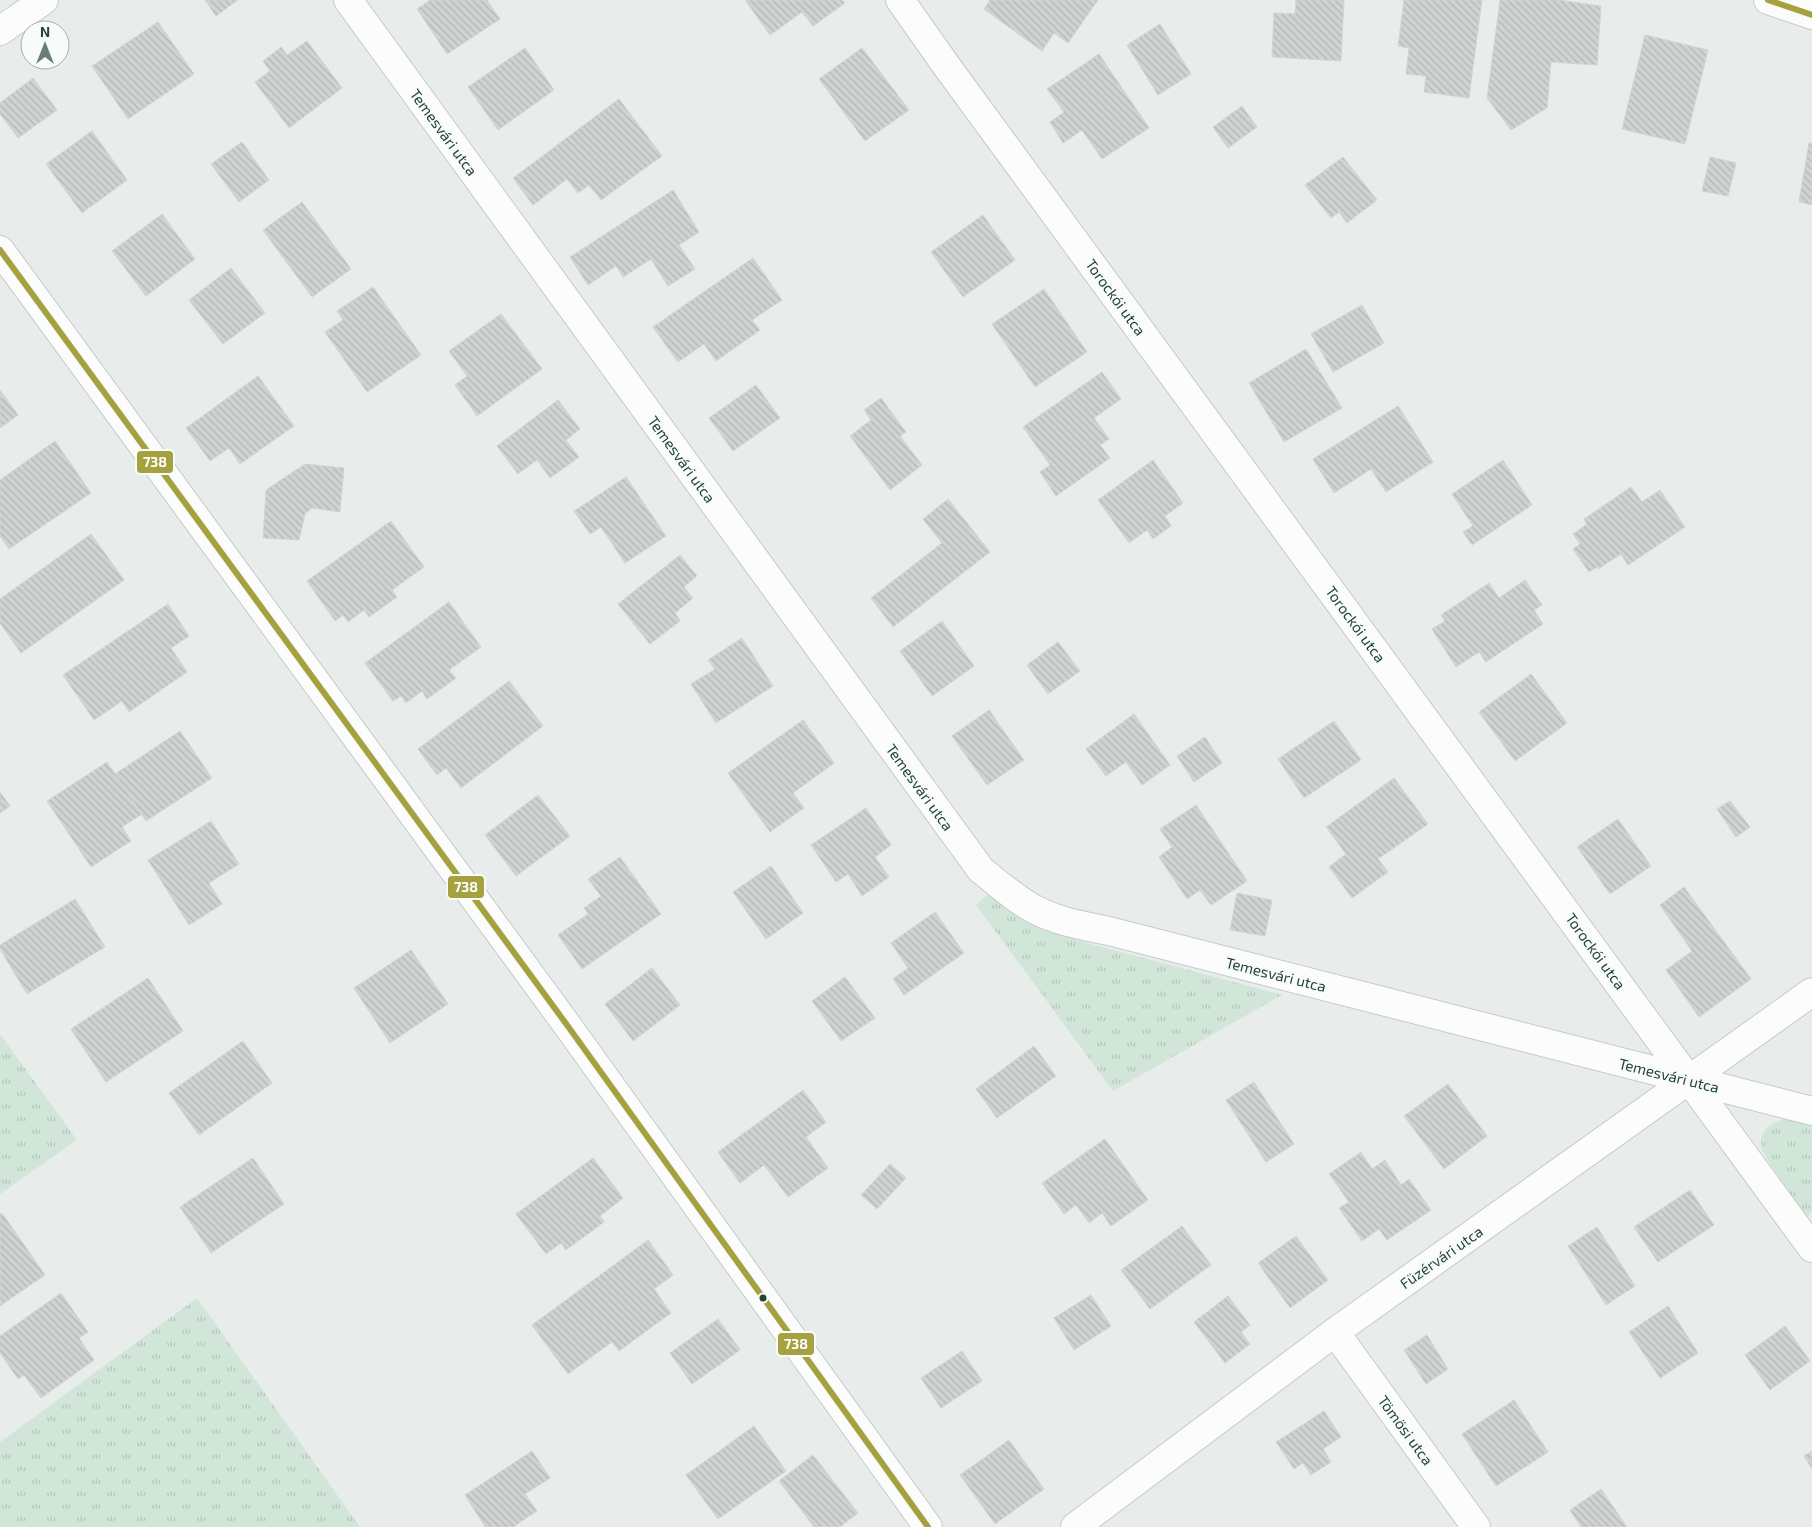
<svg xmlns="http://www.w3.org/2000/svg" width="1812" height="1527" viewBox="0 0 1812 1527" font-family="'Exo 2',sans-serif">
<style>
.grass{fill:url(#grass-tufts)}
.building{fill:url(#building-back-hatch);stroke:#d1d6d4}
.lines{fill:none;stroke-linecap:round;stroke-linejoin:round}
.minor-casing{stroke:#c5cac8;stroke-width:30}
.minor{stroke:#fcfcfc;stroke-width:28}
.bus-1-casing{stroke:#f7fbf9;stroke-width:10}
.bus-1{stroke:#a5a13f;stroke-width:6}
.bus-dot{fill:#24423a;stroke:#f7fbf9;stroke-width:2}
.labels{text-anchor:middle;dominant-baseline:central;stroke-width:5;stroke-linejoin:round;paint-order:stroke}
.street-label{font-size:15px;fill:#24423a;stroke:#f7fbf9}
.line-badge{stroke:#f7fbf9;stroke-width:2}
.badge-label{font-size:14px;text-anchor:middle;font-weight:bold;fill:#fff}
</style>
<defs>
<pattern id="grass-tufts" width="24" height="20" patternUnits="userSpaceOnUse" patternTransform="scale(1.25)"><rect width="24" height="20" fill="#d1e6d8"/><path d="M3 7l-1-3M5 7V3M7 7l1-3M15 17l-1-3M17 17v-4M19 17l1-3" fill="none" stroke="#b3c6ba"/></pattern>
<pattern id="building-back-hatch" width="6" height="6" patternUnits="userSpaceOnUse" patternTransform="scale(1.25)"><rect width="6" height="6" fill="#cfd4d2"/><path d="M-1 5l2 2M0 0l6 6M5-1l2 2" fill="none" stroke="#b2b7b5"/></pattern>
</defs>
<rect width="100%" height="100%" fill="#e8edeb"/>
<g class="grass">
<polygon points="992,891 1021,913 1076,940 1282,995 1113,1091 976,905"/>
<polygon points="0,1034 77,1140 0,1194"/>
<path d="M 1784,1119 L 1812,1123 L 1812,1211 L 1805,1221 L 1763,1152 C 1757,1133 1766,1125 1784,1119 Z"/>
<polygon points="197,1298 360,1527 0,1527 0,1442"/>
</g>
<g class="building">
<polygon points="205,0 238,0 216,16"/>
<polygon points="430,0 487,0 500,19 447,54 417,9"/>
<polygon points="745,0 842,0 845,3 813,26 802,12 770,35"/>
<polygon points="990,0 1098,0 1068,43 1054,33 1042,51 984,9"/>
<polygon points="1296,0 1344,0 1341,61 1272,57 1274,13 1295,14"/>
<polygon points="1404,0 1482,0 1469,98 1424,92 1426,76 1406,74 1409,48 1398,46"/>
<polygon points="1500,0 1559,0 1601,6 1597,65 1551,62 1547,108 1511,130 1487,98"/>
<polygon points="158,22 194,74 128,119 92,66"/>
<polygon points="1160,24 1191,74 1158,95 1127,45"/>
<polygon points="1645,35 1708,50 1685,144 1622,129"/>
<polygon points="307,41 342,88 289,128 255,82 270,71 263,61 281,47 287,55"/>
<polygon points="525,48 554,90 498,130 468,87"/>
<polygon points="862,48 909,110 865,141 819,79"/>
<polygon points="1099,54 1149,128 1102,159 1082,130 1063,143 1050,122 1064,112 1047,89"/>
<polygon points="33,78 57,110 18,138 0,114 0,103"/>
<polygon points="619,99 662,156 601,200 589,185 578,193 567,179 533,205 513,178"/>
<polygon points="1242,106 1257,127 1228,148 1213,127"/>
<polygon points="92,131 127,180 82,213 46,164"/>
<polygon points="242,142 269,180 239,202 211,164"/>
<polygon points="1809,143 1812,143 1812,205 1799,202"/>
<polygon points="1343,157 1377,200 1347,223 1339,212 1331,218 1305,185"/>
<polygon points="1710,157 1736,163 1728,196 1702,191"/>
<polygon points="673,190 699,232 679,245 695,269 668,286 651,259 623,277 616,266 588,285 570,257"/>
<polygon points="302,202 351,269 312,297 263,230"/>
<polygon points="162,214 195,259 146,296 112,251"/>
<polygon points="983,215 1015,260 963,297 931,252"/>
<polygon points="753,258 782,300 752,320 760,330 716,361 704,344 678,362 653,327"/>
<polygon points="231,268 265,313 223,344 189,300"/>
<polygon points="373,287 421,355 367,392 325,332 343,320 337,311"/>
<polygon points="1044,289 1087,352 1035,387 992,324"/>
<polygon points="1362,305 1384,343 1333,372 1311,334"/>
<polygon points="501,314 542,369 477,416 455,385 467,376 449,351"/>
<polygon points="1306,349 1342,408 1284,442 1249,383"/>
<polygon points="1102,372 1121,399 1094,418 1109,439 1100,445 1110,458 1056,496 1040,472 1050,465 1023,427"/>
<polygon points="258,376 294,426 240,464 229,448 210,461 186,428"/>
<polygon points="756,385 780,418 733,451 709,418"/>
<polygon points="0,390 18,415 0,428"/>
<polygon points="881,398 906,432 900,436 922,465 890,490 850,436 871,420 864,410"/>
<polygon points="558,400 580,429 566,440 579,457 550,478 537,460 518,474 497,446"/>
<polygon points="1398,406 1433,462 1386,492 1371,469 1334,493 1313,459"/>
<polygon points="55,441 91,493 9,549 0,536 0,480"/>
<polygon points="1153,460 1183,503 1165,516 1171,526 1153,539 1147,530 1129,543 1098,500"/>
<polygon points="1503,460 1532,505 1472,545 1463,532 1473,526 1452,494"/>
<polygon points="305,464 344,468 340,512 312,508 305,514 299,540 263,538 266,490"/>
<polygon points="626,477 666,536 625,563 601,527 590,534 574,511"/>
<polygon points="1631,487 1642,502 1660,490 1685,527 1628,565 1621,554 1598,569 1597,567 1589,572 1573,549 1580,544 1573,534 1587,524 1584,519"/>
<polygon points="948,499 990,552 893,627 871,598 942,543 923,519"/>
<polygon points="391,521 424,567 392,590 397,597 369,617 364,610 348,622 343,615 335,621 307,581"/>
<polygon points="91,534 124,580 21,653 0,623 0,599"/>
<polygon points="680,555 697,576 684,587 693,598 675,613 680,621 650,644 618,604"/>
<polygon points="1525,580 1542,605 1534,610 1543,624 1486,662 1479,652 1456,667 1432,629 1445,621 1441,615 1489,583 1499,598"/>
<polygon points="449,602 481,647 449,670 456,678 427,699 422,691 406,703 401,696 393,701 365,663"/>
<polygon points="168,604 189,636 171,648 187,672 129,712 122,701 94,720 63,675"/>
<polygon points="942,621 974,666 932,696 900,651"/>
<polygon points="742,638 773,686 716,723 691,684 715,669 708,660"/>
<polygon points="1058,642 1080,671 1048,694 1027,665"/>
<polygon points="1531,674 1567,723 1515,761 1479,712"/>
<polygon points="509,681 543,726 461,788 446,768 437,775 418,749"/>
<polygon points="989,710 1024,760 987,785 952,736"/>
<polygon points="1134,714 1170,765 1142,785 1126,762 1106,776 1086,749"/>
<polygon points="803,720 834,763 793,793 804,808 770,832 728,773"/>
<polygon points="1334,721 1361,760 1304,798 1278,759"/>
<polygon points="180,731 212,778 146,821 115,774"/>
<polygon points="1205,737 1222,763 1194,782 1177,756"/>
<polygon points="107,762 142,814 122,827 131,841 91,867 47,801"/>
<polygon points="1394,778 1428,824 1378,859 1388,872 1352,898 1329,867 1346,854 1326,827"/>
<polygon points="0,792 10,806 0,813"/>
<polygon points="538,795 570,836 516,876 485,835"/>
<polygon points="1730,801 1750,827 1736,837 1717,809"/>
<polygon points="1196,805 1247,881 1211,905 1200,890 1187,899 1159,857 1172,847 1160,829"/>
<polygon points="866,808 891,845 875,857 889,877 862,896 848,874 836,882 811,845"/>
<polygon points="1618,819 1651,866 1610,894 1577,847"/>
<polygon points="211,821 239,864 209,883 222,904 189,925 148,860"/>
<polygon points="620,857 661,914 582,969 558,935 588,914 584,908 601,896 588,879"/>
<polygon points="771,866 803,913 766,939 733,892"/>
<polygon points="1684,887 1751,979 1699,1017 1666,970 1692,951 1660,905"/>
<polygon points="1237,893 1272,900 1265,936 1230,930"/>
<polygon points="75,899 105,947 27,994 0,949 0,945"/>
<polygon points="935,912 964,953 904,995 893,979 908,968 891,943"/>
<polygon points="411,950 448,1004 390,1043 354,988"/>
<polygon points="652,968 680,1005 633,1041 605,1004"/>
<polygon points="845,977 875,1018 841,1041 812,1001"/>
<polygon points="148,978 183,1031 106,1082 71,1029"/>
<polygon points="243,1041 272,1083 199,1135 169,1093"/>
<polygon points="1034,1046 1056,1076 997,1118 976,1089"/>
<polygon points="1254,1082 1294,1144 1266,1162 1226,1100"/>
<polygon points="1448,1084 1487,1136 1444,1169 1404,1116"/>
<polygon points="803,1090 826,1122 806,1137 828,1168 788,1197 764,1165 740,1183 718,1152"/>
<polygon points="1105,1139 1148,1200 1111,1226 1102,1213 1089,1223 1076,1205 1064,1214 1042,1183"/>
<polygon points="1361,1152 1372,1169 1385,1160 1401,1185 1409,1179 1431,1210 1387,1240 1379,1229 1362,1241 1339,1208 1349,1202 1329,1174"/>
<polygon points="253,1158 284,1204 211,1253 180,1207"/>
<polygon points="593,1158 623,1198 600,1216 604,1222 566,1250 561,1243 546,1254 516,1214"/>
<polygon points="890,1164 906,1178 877,1209 861,1195"/>
<polygon points="1690,1190 1714,1225 1658,1262 1634,1227"/>
<polygon points="2,1213 45,1275 0,1306 0,1214"/>
<polygon points="1182,1226 1211,1265 1150,1309 1121,1270"/>
<polygon points="1597,1227 1635,1286 1606,1305 1568,1246"/>
<polygon points="1296,1236 1328,1280 1290,1308 1258,1263"/>
<polygon points="648,1240 673,1275 654,1289 671,1313 619,1351 612,1342 568,1374 532,1325"/>
<polygon points="61,1293 88,1332 79,1338 94,1360 41,1398 24,1375 18,1379 0,1353 0,1336"/>
<polygon points="1091,1295 1111,1326 1074,1350 1054,1318"/>
<polygon points="1228,1296 1250,1325 1241,1332 1250,1344 1225,1363 1194,1322"/>
<polygon points="1668,1306 1698,1353 1660,1378 1629,1332"/>
<polygon points="718,1319 740,1350 692,1384 670,1353"/>
<polygon points="1785,1326 1810,1361 1770,1390 1745,1355"/>
<polygon points="1427,1335 1448,1369 1426,1384 1404,1350"/>
<polygon points="962,1351 982,1381 941,1408 921,1378"/>
<polygon points="1514,1400 1548,1452 1496,1486 1462,1434"/>
<polygon points="1324,1411 1341,1437 1323,1449 1331,1462 1311,1475 1303,1463 1294,1469 1276,1442"/>
<polygon points="754,1426 786,1471 718,1519 686,1475"/>
<polygon points="1009,1440 1044,1489 995,1524 960,1475"/>
<polygon points="532,1451 550,1478 525,1494 537,1511 513,1527 485,1527 465,1495"/>
<polygon points="1812,1451 1812,1469 1804,1456"/>
<polygon points="813,1455 858,1513 840,1527 814,1527 779,1481"/>
<polygon points="1601,1489 1627,1527 1581,1527 1570,1510"/>
</g>
<g class="lines">
<g class="minor-casing">
<g id="minor">
<path d="M 348,0 L 981,870 C 999,884 1017,901 1038,911 C 1060,922 1085,926 1109,931 L 1812,1111"/>
<polyline points="900,0 948,68 1812,1248"/>
<polyline points="1768,0 1812,15"/>
<polyline points="0,31 44,0"/>
<polyline points="0,250 567,1025 928,1527"/>
<polyline points="1335,1332 1476,1527"/>
<polyline points="1075,1527 1335,1332 1812,992"/>
</g>
</g>
<use href="#minor" class="minor"/>
<g class="bus-1-casing">
<g id="bus-1">
<polyline points="1768,0 1812,15"/>
<polyline points="0,250 567,1025 928,1527"/>
</g>
</g>
<use href="#bus-1" class="bus-1"/>
</g>
<circle class="bus-dot" cx="763" cy="1298" r="4.5"/>
<g class="labels">
<g class="street-label">
<text transform="translate(444 132) rotate(54)">Temesvári utca</text>
<text transform="translate(1116 297) rotate(54)">Torockói utca</text>
<text transform="translate(682 459) rotate(54)">Temesvári utca</text>
<text transform="translate(1356 624) rotate(54)">Torockói utca</text>
<text transform="translate(920 787) rotate(54)">Temesvári utca</text>
<text transform="translate(1596 951) rotate(54)">Torockói utca</text>
<text transform="translate(1276 974) rotate(14)">Temesvári utca</text>
<text transform="translate(1669 1075) rotate(14)">Temesvári utca</text>
<text transform="translate(1441 1257) rotate(-35)">Füzérvári utca</text>
<text transform="translate(1406 1430) rotate(54)">Tömösi utca</text>
</g>
</g>
<g class="line-badge">
<rect x="136" y="450" width="38" height="24" rx="5" fill="#a5a13f"/>
<rect x="447" y="875" width="38" height="24" rx="5" fill="#a5a13f"/>
<rect x="777" y="1332" width="38" height="24" rx="5" fill="#a5a13f"/>
</g>
<g class="badge-label">
<text x="155" y="467">738</text>
<text x="466" y="892">738</text>
<text x="796" y="1349">738</text>
</g>
<g transform="translate(45 45)"><circle r="24" fill="#f7fbf9" stroke="#a3b1ad"/>
<path d="M0-4L9 19L0 12L-9 19Z" fill="#697e78"/>
<text y="-8" font-size="14" font-weight="bold" text-anchor="middle" fill="#24423a">N</text>
</g>
</svg>
